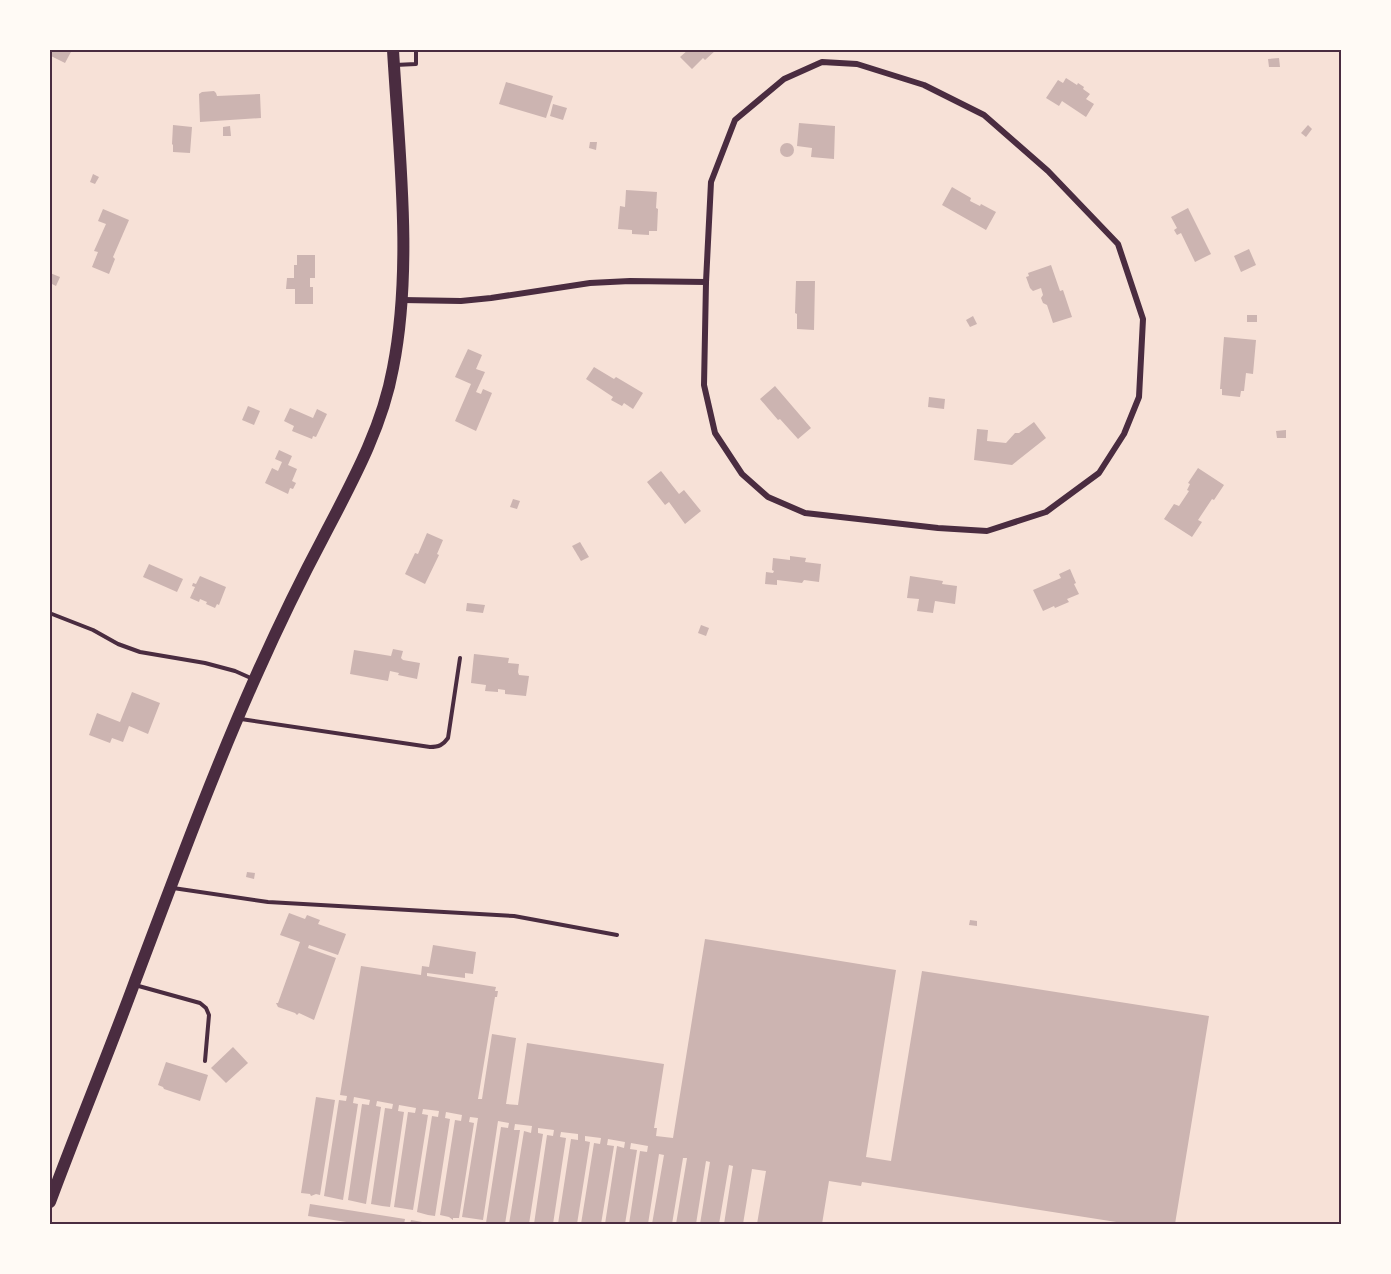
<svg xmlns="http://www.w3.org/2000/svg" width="1391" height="1274" viewBox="0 0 1391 1274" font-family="'Golos Text',sans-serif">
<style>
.building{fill:#ccb4b1}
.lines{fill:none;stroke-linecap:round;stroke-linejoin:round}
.service{stroke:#4a2c40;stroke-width:4}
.minor{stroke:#4a2c40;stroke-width:6}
.secondary{stroke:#4a2c40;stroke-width:12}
.neatline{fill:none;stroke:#4a2c40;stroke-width:2}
</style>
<rect width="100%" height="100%" fill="#f7e1d7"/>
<g class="building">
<polygon points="50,50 72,50 65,63 51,56"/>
<polygon points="688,50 716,50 705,60 703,58 692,69 680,57"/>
<polygon points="1279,58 1280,67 1269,67 1268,59"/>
<polygon points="1066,78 1077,85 1078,83 1084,87 1083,89 1090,94 1086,99 1094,104 1086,117 1062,101 1059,106 1046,98 1058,80 1063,83"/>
<polygon points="506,82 553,96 546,118 499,104"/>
<polygon points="214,91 216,93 217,96 260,94 261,118 200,122 199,94 202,92"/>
<polygon points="553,104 567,108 563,120 550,116"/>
<polygon points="799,123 835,126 834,159 811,157 812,148 797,146"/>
<polygon points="173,125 192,127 190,153 173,152 173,145 172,144"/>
<polygon points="1308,125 1312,129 1306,137 1301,133"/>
<polygon points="230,126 231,136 223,136 223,127"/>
<polygon points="590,142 597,142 596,150 589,148"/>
<circle cx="787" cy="150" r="7"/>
<polygon points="93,174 99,177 95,184 90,182"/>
<polygon points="952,187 971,198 970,201 980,206 981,204 996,212 986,230 942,205"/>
<polygon points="626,190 657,192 656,208 658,209 657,231 649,231 649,235 632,234 632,230 618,229 620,206 625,207"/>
<polygon points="1188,208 1211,254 1195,262 1181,233 1177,235 1174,230 1177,228 1171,217"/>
<polygon points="103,209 129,220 113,257 115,259 109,274 92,267 98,252 94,251 106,224 98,221"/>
<polygon points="1249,249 1256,265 1241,272 1234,256"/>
<polygon points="297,255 315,255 315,278 310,278 310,287 313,287 313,304 295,304 295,289 286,289 287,278 294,278 294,265 297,265"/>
<polygon points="1051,265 1060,291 1063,290 1072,317 1053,323 1047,305 1043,303 1041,298 1043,295 1041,288 1033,291 1030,288 1026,277 1029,276 1028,273"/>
<polygon points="50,273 60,277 56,286 50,283"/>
<polygon points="796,281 815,281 814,330 797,329 797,314 795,313"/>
<rect x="1247" y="315" width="10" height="7"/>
<polygon points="973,316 977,324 970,327 966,320"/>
<polygon points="1224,337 1256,340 1253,374 1246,373 1244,391 1241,391 1240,397 1222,395 1222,389 1220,389"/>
<polygon points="468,349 482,355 476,369 485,372 476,392 481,394 483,389 492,393 476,431 455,421 471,384 455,377"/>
<polygon points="594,367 614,379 616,377 643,393 633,409 624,403 622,406 611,400 613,397 586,379"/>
<polygon points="775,386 811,428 798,439 780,419 778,420 760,399"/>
<polygon points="929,397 945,399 944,409 928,407"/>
<polygon points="248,406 260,411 254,425 242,420"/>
<polygon points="290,408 313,418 317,409 327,414 316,437 313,436 312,439 292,431 294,426 284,421"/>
<polygon points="1034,422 1046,438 1012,465 974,460 977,429 988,430 987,441 1006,443 1015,433 1019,433"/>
<polygon points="1286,430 1286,438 1277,438 1276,431"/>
<polygon points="279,450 292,456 288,465 297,469 292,481 296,483 293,489 290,488 288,494 265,483 272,468 278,471 282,462 275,459"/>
<polygon points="1198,468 1224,485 1214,500 1212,499 1198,520 1202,522 1192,537 1164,519 1174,504 1179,506 1189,491 1187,490 1190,484 1188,483"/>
<polygon points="661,471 679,494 684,490 701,511 685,524 669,502 665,505 647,482"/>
<polygon points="513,499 520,501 517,509 510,507"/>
<polygon points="427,533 443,540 437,554 439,555 425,584 405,574 415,553 418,554"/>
<polygon points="580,542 589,557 581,561 572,546"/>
<polygon points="790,556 806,558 805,562 821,564 819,582 804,580 802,583 777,580 777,585 765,584 766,572 773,573 774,571 772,570 773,558 790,560"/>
<polygon points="149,564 183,579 177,592 143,577"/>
<polygon points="1070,569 1076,583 1074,584 1079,594 1067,599 1069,602 1055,608 1054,606 1043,611 1033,590 1061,578 1059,574"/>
<polygon points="200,576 226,587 219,605 217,604 215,608 206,604 207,602 200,599 199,602 190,598 195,587 192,586 193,583 196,584"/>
<polygon points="910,576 943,581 942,584 957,586 955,604 935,601 933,613 917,611 919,599 907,598"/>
<polygon points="467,603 485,605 483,613 466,611"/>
<polygon points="701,625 709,628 706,636 698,633"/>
<polygon points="393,649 403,651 401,658 403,660 420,663 417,679 398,675 399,673 390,671 388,681 350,674 354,650 391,656"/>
<polygon points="474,654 509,658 508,663 519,664 518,672 519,675 529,676 526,696 505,694 505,690 498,689 498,692 485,691 486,685 471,683"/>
<polygon points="132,692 160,703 148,734 129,726 123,742 112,738 110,743 89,735 97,713 120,722"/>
<polygon points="247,872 255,873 254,879 246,877"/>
<polygon points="289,913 305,919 307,915 320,920 318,924 346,934 338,955 309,945 308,948 336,958 314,1020 299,1013 297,1015 295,1013 278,1007 276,1003 278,1003 300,942 280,935"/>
<polygon points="970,920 977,921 977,926 969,925"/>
<polygon points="705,939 896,970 866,1157 891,1161 922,971 1209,1016 1175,1224 1129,1224 862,1182 861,1186 829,1181 822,1224 757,1224 766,1171 752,1169 743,1224 724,1224 733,1166 729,1165 719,1224 700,1224 710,1162 706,1161 696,1224 676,1224 687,1158 683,1158 672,1224 652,1224 664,1155 659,1154 648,1224 629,1224 640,1151 647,1152 648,1146 631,1143 630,1149 637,1150 625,1224 605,1224 617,1146 624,1148 625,1142 608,1139 607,1145 614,1146 601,1224 581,1224 594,1143 600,1144 601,1138 585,1136 585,1141 590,1142 577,1224 558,1224 571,1139 578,1140 578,1134 561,1132 560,1137 566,1138 553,1224 534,1224 547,1135 553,1136 554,1130 538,1128 538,1133 543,1134 529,1224 509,1224 524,1131 531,1133 532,1126 515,1124 514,1130 520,1130 505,1224 486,1223 501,1127 508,1128 509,1123 498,1121 483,1220 462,1217 478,1118 470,1117 469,1122 474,1123 459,1218 453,1218 453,1220 449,1217 440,1215 455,1120 461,1121 462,1115 446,1112 445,1118 450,1119 435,1216 428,1215 417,1212 432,1116 438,1117 439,1111 423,1109 422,1114 428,1115 413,1210 394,1207 408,1112 415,1113 416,1108 399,1105 398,1111 404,1112 390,1207 382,1206 371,1204 385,1108 392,1109 393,1104 377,1101 376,1106 381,1107 366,1204 348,1200 362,1104 369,1105 370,1100 354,1097 353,1103 358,1104 343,1200 324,1196 339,1100 346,1101 347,1096 340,1095 361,966 421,975 422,966 429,967 433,945 476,952 473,974 465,973 465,978 427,973 427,976 496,987 495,991 498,991 497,997 495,997 478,1099 482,1099 492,1034 516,1038 506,1104 518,1105 527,1043 664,1064 654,1128 657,1128 656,1136 673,1138"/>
<polygon points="233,1047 248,1063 226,1083 211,1068"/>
<polygon points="166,1062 208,1075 200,1101 164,1089 163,1087 158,1085"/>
<polygon points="316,1097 335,1100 320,1195 316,1194 311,1196 310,1194 301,1193"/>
<polygon points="310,1204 405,1219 404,1224 359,1224 308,1216"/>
<polygon points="411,1220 428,1223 428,1224 410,1224"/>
</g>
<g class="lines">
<g class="service">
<polyline points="395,65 416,64 416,50"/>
<polyline points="52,614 93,630 118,644 140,652 205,663 235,671 253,679"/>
<path d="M 241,719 L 430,747 C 439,747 443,745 448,738 L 460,658"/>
<polyline points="173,888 268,902 514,916 617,935"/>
<polyline points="135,985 200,1003 206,1008 209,1015 205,1061"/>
</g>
<g class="minor">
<polygon points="822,62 857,64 924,85 984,115 1048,171 1118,244 1143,319 1139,397 1124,434 1099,473 1046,512 987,531 938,528 805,513 768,497 742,474 715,433 704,385 706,282 711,182 735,120 784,79"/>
<polyline points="402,300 461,301 491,298 590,283 630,281 706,282"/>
</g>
<path class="secondary" d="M 50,1202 C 77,1129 107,1057 134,984 C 173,881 211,777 256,676 C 277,629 299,583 323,538 C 351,484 382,429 393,368 C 413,267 399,152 393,50"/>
</g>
<rect width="1391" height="1274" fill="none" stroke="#fffaf5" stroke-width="102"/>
<rect x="51" y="51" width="1289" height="1172" class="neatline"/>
</svg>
